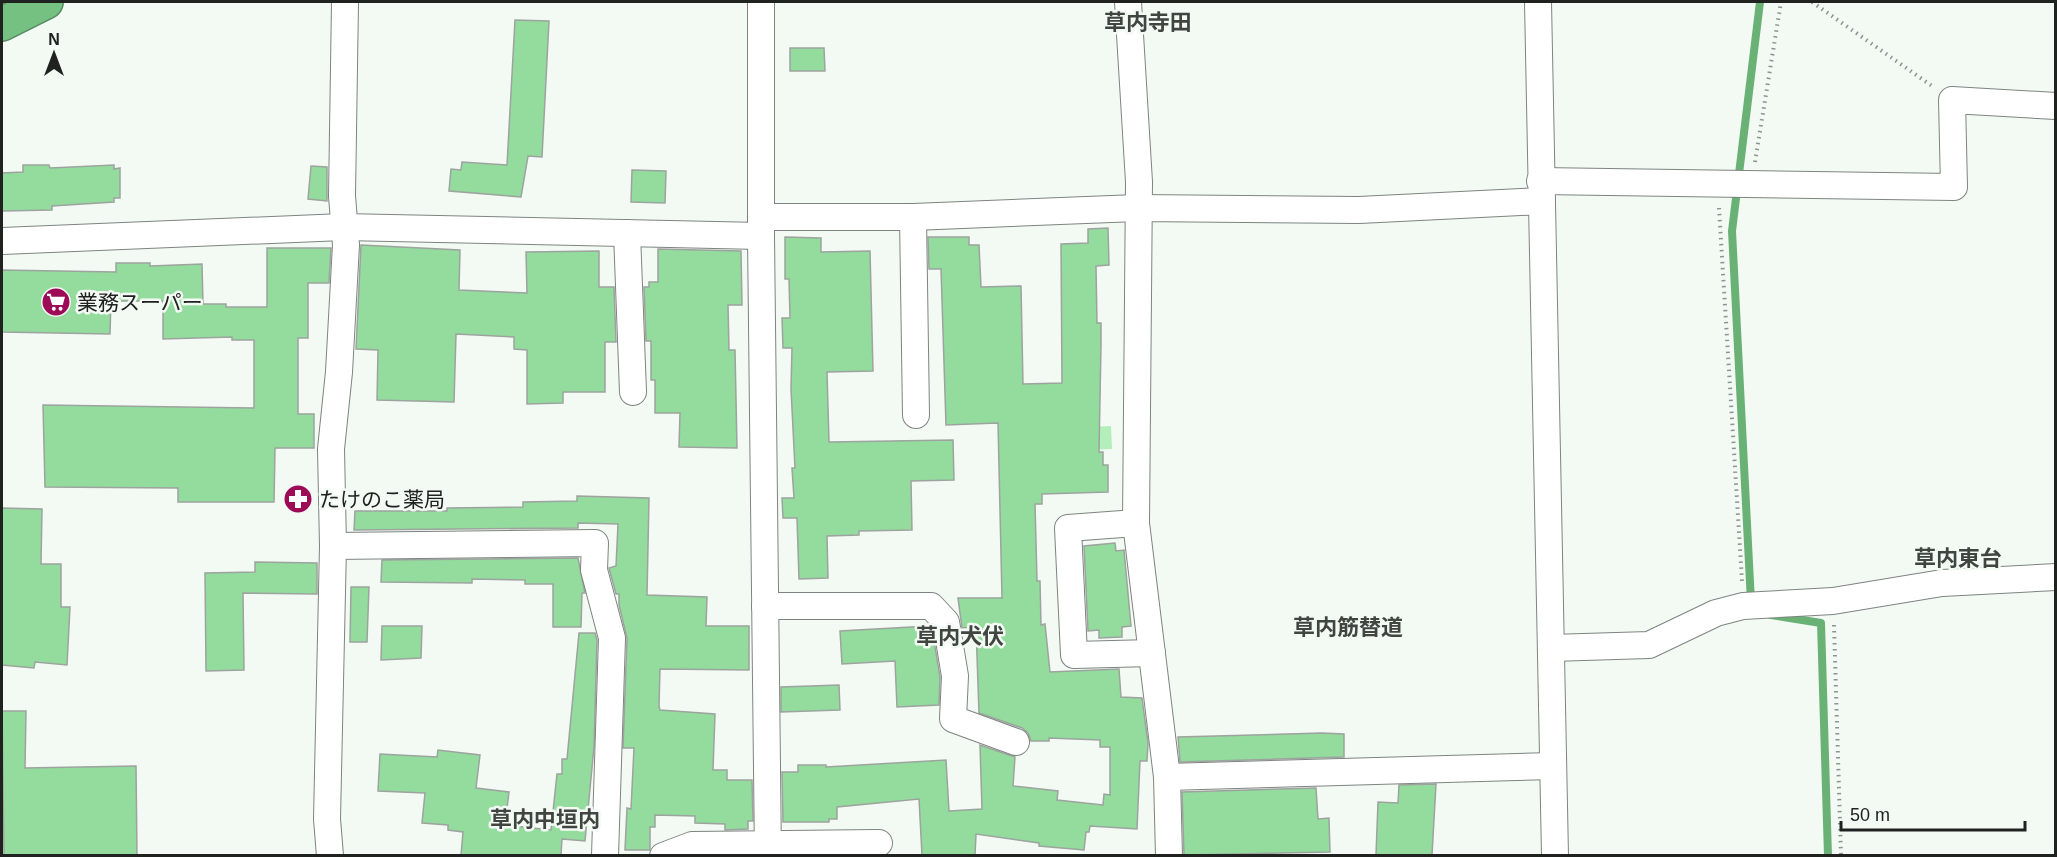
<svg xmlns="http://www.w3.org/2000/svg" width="2057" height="857" viewBox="0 0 2057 857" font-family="Helvetica,'Noto Sans JP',sans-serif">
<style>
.green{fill:#b3eebb}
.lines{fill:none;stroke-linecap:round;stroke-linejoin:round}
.stream{stroke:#6ab176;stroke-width:8}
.building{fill:#93dc9e;stroke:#9da39e;stroke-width:1.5}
.minor-casing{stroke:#7e847f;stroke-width:28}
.highway-casing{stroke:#578960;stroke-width:36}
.path{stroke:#8f938f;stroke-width:4;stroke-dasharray:1.5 4.5;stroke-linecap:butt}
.minor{stroke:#fff;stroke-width:26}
.highway{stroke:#75c182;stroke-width:33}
.labels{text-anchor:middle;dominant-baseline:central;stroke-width:5;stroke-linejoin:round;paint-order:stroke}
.poi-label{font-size:21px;fill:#202220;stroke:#f3faf4;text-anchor:start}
.neighbourhood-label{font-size:22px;font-weight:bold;fill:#404540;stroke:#f3faf4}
</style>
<rect width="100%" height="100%" fill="#f3faf4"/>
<polygon class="green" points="1111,426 1112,449 1044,452 1043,429"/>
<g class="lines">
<g class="stream">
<polyline points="1751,602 1732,231 1760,2"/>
<polyline points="1771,615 1821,623 1828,856"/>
</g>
</g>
<g class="building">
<polygon points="515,20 549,21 542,157 528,156 521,197 449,191 451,169 461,170 462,162 507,165"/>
<polygon points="790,48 824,48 825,71 790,71"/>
<polygon points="23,165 49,165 50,168 114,165 114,169 120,168 120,198 114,198 114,202 52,206 52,210 2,211 2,173 23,172"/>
<polygon points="311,166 327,167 327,201 308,199"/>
<polygon points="632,170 666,171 665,203 631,202"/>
<polygon points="1108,228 1109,265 1096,266 1097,323 1101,323 1101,345 1099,452 1103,452 1103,465 1108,465 1108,492 1042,494 1042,504 1035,504 1037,581 1040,581 1041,625 1045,624 1050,672 1119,669 1121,697 1142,698 1148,743 1147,761 1140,761 1137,829 1090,826 1089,832 1086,832 1084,850 1039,846 1039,843 976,834 975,855 922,855 919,799 837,807 837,819 829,819 829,822 783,822 782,772 798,772 798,765 826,765 826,767 946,760 949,811 982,809 980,745 1015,757 1013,786 1058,791 1057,800 1103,805 1104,794 1110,795 1110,747 1100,747 1100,740 1049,738 1049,741 1031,741 1028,733 1022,728 979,713 976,627 962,628 958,598 1002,598 998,423 946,425 941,269 929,269 928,237 969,237 969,245 979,245 981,287 1021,286 1023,384 1062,383 1061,244 1088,243 1088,229"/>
<polygon points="785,237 821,238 821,252 870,251 873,371 827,372 829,442 953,440 954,480 911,481 912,530 859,531 859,535 827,536 828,578 799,579 797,518 783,518 782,498 794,498 792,468 795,468 791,389 792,348 783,348 782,318 790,318 789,279 785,279"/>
<polygon points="361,245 460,250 459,290 527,293 526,252 599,251 599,287 614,287 616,342 605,342 605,392 563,392 563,403 527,404 527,350 514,349 514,337 456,334 454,402 377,400 378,350 356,349"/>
<polygon points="267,248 331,248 329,283 308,283 308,338 298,338 298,414 314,414 314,448 275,448 274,502 178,502 178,488 45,487 43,405 254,408 254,340 232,340 232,337 163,339 163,301 111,301 110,334 2,332 2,270 116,272 116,263 150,263 150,266 202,264 203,304 226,304 226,307 267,307"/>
<polygon points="658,249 741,251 742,305 728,305 729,350 735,350 737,448 679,447 680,413 655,413 655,380 651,380 651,341 646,341 644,287 649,287 649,282 658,282"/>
<polygon points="577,496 649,498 647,595 707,597 706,626 749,626 749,670 660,669 659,706 660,710 715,714 713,770 727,770 727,780 752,780 753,821 748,821 748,829 725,830 725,824 695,823 695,816 655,815 655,827 650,827 650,850 625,850 627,808 631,809 634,748 623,748 627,638 619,605 619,594 616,594 609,568 616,566 618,524 578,523 578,528 354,530 355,511 447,511 447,508 523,507 523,502 577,501"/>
<polygon points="2,508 42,509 41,564 61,564 61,607 70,607 67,665 35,662 34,668 2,665"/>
<polygon points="1115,543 1116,551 1124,550 1131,626 1122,627 1122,637 1099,638 1099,630 1088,631 1084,546"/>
<polygon points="578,558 585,593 582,593 581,627 553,627 553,584 525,584 525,580 472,579 472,583 381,582 382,560"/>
<polygon points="255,562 317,563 317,594 243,593 244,670 206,671 205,573 255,572"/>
<polygon points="351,587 369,587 367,642 350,642"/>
<polygon points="382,626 422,626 421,658 381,660"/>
<polygon points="929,626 932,629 940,677 939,705 897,707 895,661 842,664 840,631"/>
<polygon points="579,633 595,633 597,640 594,747 585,841 562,839 561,855 461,855 463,832 448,830 448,825 422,823 425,793 378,791 380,754 437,757 438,750 480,755 476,788 509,792 505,825 551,830 557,774 562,774 562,759 567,759"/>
<polygon points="839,685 840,710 781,712 781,687"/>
<polygon points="2,711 26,711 25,768 136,766 137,855 4,855"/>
<polygon points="1322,733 1344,734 1344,757 1180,762 1178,737"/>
<polygon points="1436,784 1432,855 1376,855 1378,802 1398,803 1399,785"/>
<polygon points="1316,788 1318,819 1329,818 1330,852 1184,855 1182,792"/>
</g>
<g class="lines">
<g class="minor-casing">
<g id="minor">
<polyline points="761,2 761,236 768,856"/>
<polyline points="1128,2 1139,182 1136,523 1167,777 1169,856"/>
<polyline points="1538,2 1555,856"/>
<polyline points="1540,181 1954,187 1952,100 2056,106"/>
<polyline points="761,217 913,217 1137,208 1359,210 1542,201"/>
<polyline points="913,217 916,415"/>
<polyline points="627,233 633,392"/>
<polyline points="2,241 343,227 761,236"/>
<polyline points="1136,523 1068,528 1074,655 1152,653"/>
<polyline points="333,546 595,543 594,570 612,638 605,856"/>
<polyline points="765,606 931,606 946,622 955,676 953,719 1016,742"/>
<polyline points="1551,648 1649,645 1716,613 1743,606 1833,601 1942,583 2056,577"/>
<polyline points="1167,777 1552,766"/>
<polyline points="330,856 327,819 333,546 331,449 339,372 346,245 342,196 345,2"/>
<polyline points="663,856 692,845 879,843"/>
</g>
</g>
<g class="highway-casing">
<polyline id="highway" points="2,24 46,2"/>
</g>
<g class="path">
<polyline points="1812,2 1932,86"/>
<polyline points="1755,162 1781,2"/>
<polyline points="1719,208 1742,581"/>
<polyline points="1834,625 1841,856"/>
</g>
<use href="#minor" class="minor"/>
<use href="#highway" class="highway"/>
</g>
<defs>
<g id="supermarket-disc" transform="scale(1.5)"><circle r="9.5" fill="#9d0b56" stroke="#f3faf4"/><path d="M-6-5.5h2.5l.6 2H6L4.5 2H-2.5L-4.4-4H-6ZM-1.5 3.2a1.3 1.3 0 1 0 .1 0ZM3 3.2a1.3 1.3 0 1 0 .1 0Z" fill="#fff"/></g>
<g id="pharmacy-disc" transform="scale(1.5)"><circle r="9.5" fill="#9d0b56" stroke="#f3faf4"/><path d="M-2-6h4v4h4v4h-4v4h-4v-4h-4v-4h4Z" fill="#fff"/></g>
</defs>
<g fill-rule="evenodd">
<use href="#supermarket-disc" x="56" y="302"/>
<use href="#pharmacy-disc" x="298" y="499"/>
</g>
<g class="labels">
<g class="poi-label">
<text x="77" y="302">業務スーパー</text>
<text x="319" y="499">たけのこ薬局</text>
</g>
<g class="neighbourhood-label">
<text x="1148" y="22">草内寺田</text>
<text x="1958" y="558">草内東台</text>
<text x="1348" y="627">草内筋替道</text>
<text x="960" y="636">草内犬伏</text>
<text x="545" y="819">草内中垣内</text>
</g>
</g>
<rect width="2057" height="857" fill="none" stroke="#202220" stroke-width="6"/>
<g transform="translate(54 54)" stroke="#f3faf4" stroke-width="4.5" paint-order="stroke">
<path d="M0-4.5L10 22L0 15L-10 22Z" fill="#202220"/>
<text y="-9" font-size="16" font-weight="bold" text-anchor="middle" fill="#202220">N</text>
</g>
<path d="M1841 821v9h184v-9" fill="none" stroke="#202220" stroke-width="3"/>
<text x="1850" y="821" font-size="18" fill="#202220" stroke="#f3faf4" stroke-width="4.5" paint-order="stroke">50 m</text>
</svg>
